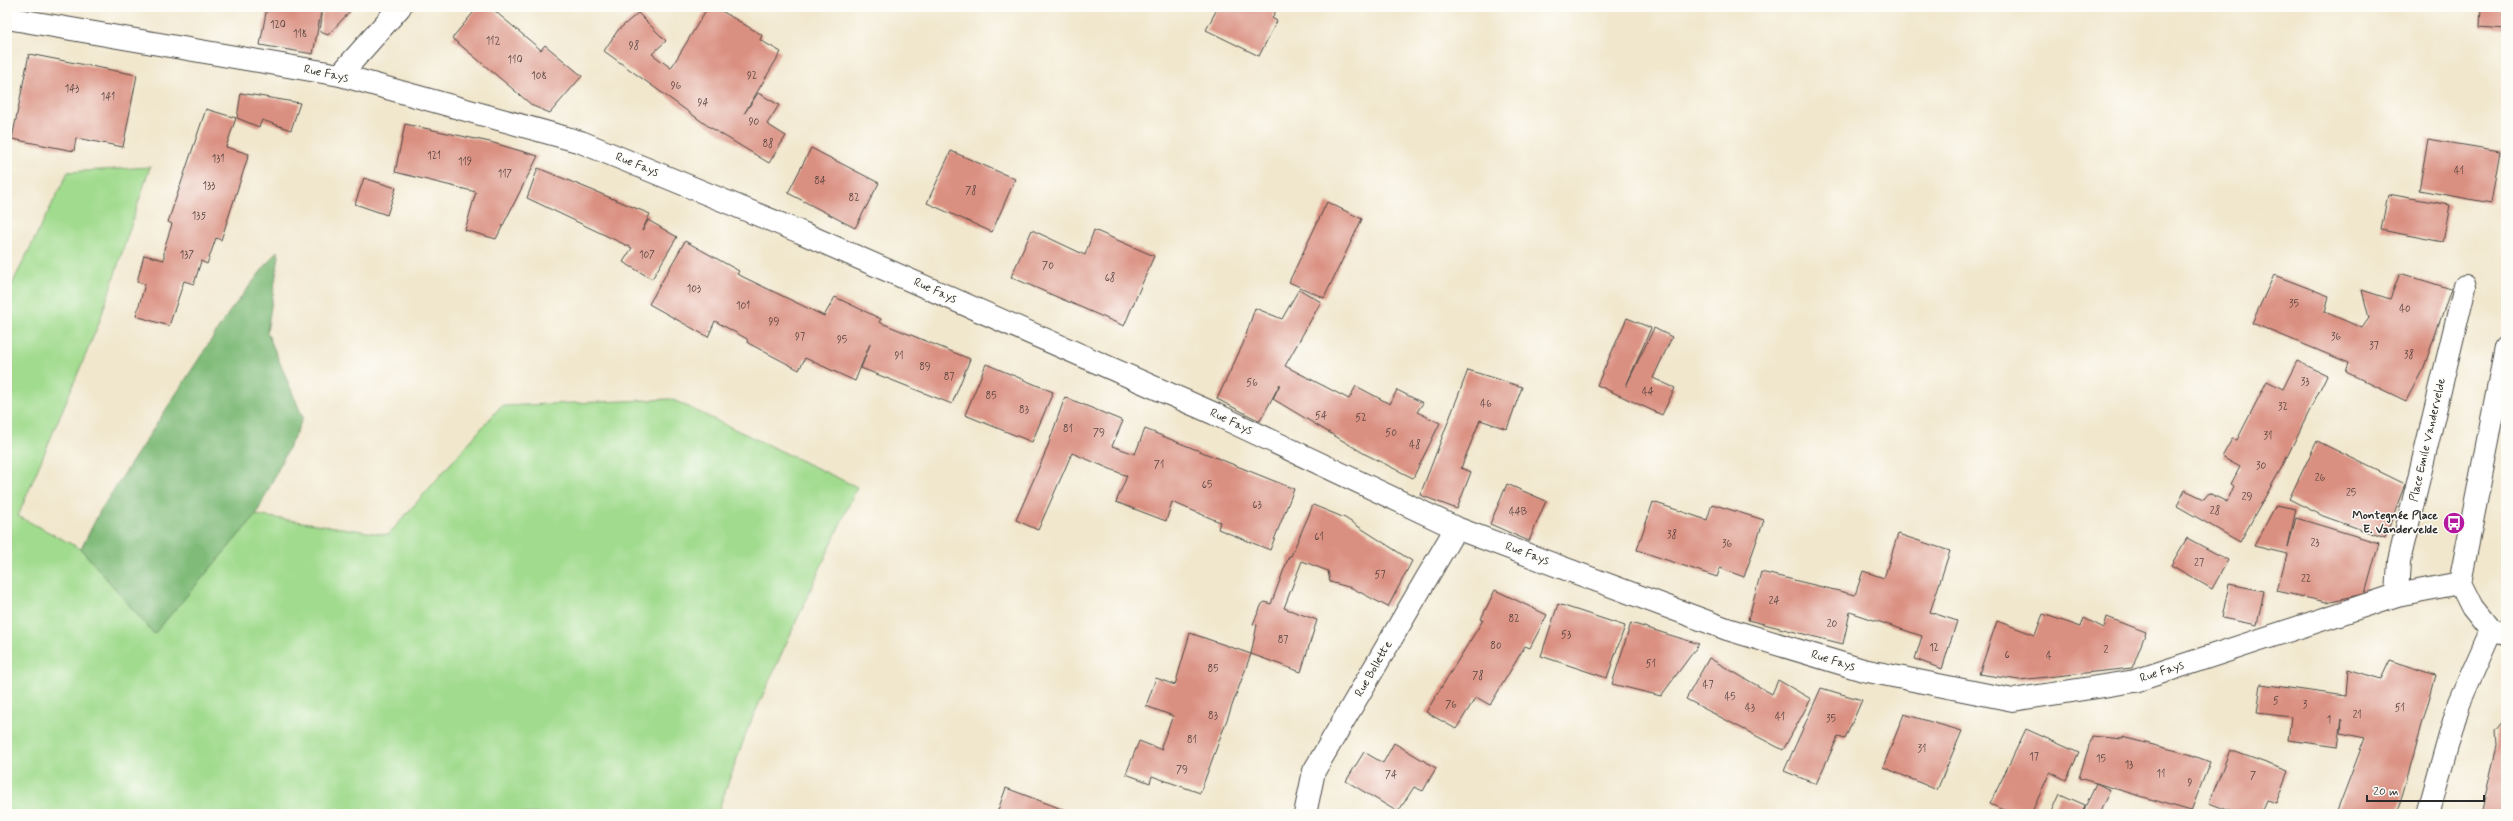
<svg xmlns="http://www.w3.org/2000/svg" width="2513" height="821" viewBox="0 0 2513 821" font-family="Mynerve,sans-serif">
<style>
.green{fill:#a1db8e;stroke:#66835c}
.forest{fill:#80bb79;stroke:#567352}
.building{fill:#da9081}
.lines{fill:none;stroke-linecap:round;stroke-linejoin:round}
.minor-casing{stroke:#494743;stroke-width:24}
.minor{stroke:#fff;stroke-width:22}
.labels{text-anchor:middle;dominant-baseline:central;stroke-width:3;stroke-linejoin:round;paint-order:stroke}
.number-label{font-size:10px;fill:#574440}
.street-label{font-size:12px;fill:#2b2b2b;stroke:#fdfcf7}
.poi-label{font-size:12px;font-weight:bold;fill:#2b2b2b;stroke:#fdfcf7;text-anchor:end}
</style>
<rect width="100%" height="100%" fill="#fdfcf7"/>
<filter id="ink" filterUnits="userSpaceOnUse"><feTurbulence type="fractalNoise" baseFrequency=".025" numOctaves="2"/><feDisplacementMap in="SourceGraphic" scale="8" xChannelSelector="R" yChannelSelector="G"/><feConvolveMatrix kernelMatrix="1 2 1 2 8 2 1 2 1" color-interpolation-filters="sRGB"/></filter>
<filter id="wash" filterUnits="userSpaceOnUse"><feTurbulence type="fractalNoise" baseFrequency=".012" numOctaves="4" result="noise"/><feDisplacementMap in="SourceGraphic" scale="16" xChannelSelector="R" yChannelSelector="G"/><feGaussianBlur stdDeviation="0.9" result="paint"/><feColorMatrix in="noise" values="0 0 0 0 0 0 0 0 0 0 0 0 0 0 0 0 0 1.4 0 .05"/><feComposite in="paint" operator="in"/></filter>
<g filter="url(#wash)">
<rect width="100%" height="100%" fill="#f1e7cd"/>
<polygon class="green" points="150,167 99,323 18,516 81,549 154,634 256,515 388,535 501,406 671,399 857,487 748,728 717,814 7,814 7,294 68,172"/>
<polygon class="forest" points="277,251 279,256 267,332 303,418 256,515 154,634 81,549 100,511 230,311"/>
<g id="blocks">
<g class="building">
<polygon points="267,7 322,7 313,54 260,45"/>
<polygon points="323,7 354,7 328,35 320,32"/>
<polygon points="478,7 490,7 541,50 545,45 582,76 550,113 533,106 452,38"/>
<polygon points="708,7 715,7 762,35 760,40 781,52 744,114 758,93 779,105 767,124 786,136 769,163 708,126 604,51 618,30 638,13 666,41 652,54 671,68"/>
<polygon points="1218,7 1278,7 1272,18 1277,21 1259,56 1206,30"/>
<polygon points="2481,7 2506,7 2506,29 2480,27"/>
<polygon points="29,54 137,75 123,147 76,138 74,151 12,139"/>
<polygon points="241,93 300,103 291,130 262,120 259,127 237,118"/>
<polygon points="206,109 236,118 226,147 249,154 221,240 216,238 207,264 201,261 194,284 184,281 169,326 136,316 145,284 137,282 144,255 164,260 164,249 172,224 168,222"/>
<polygon points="405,124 490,142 538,156 496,239 465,230 476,192 395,172"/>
<polygon points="2428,139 2500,151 2491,203 2419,190"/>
<polygon points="811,148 879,183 855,228 788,193"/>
<polygon points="951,151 1015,179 992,232 927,203"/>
<polygon points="538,168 650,214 642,231 648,220 677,237 652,279 623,262 632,248 527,198"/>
<polygon points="364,178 396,188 387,215 355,204"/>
<polygon points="2388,194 2450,205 2443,242 2381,230"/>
<polygon points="1327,202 1362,219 1324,298 1289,282"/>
<polygon points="1032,230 1085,255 1094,230 1154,256 1124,326 1011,277"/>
<polygon points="685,241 739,271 737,274 824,316 835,297 881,319 879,322 970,359 952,404 861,368 870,344 855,381 805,358 799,370 748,343 747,339 715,321 708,337 649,304"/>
<polygon points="2400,273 2451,289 2424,367 2406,401 2346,372 2349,363 2252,323 2274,275 2329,296 2325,312 2362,328 2369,318 2362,290 2390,299"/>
<polygon points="1299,289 1321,302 1285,366 1349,399 1356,386 1390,404 1397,390 1423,403 1417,412 1440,423 1413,478 1365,454 1273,399 1280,384 1260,421 1217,399 1243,344 1255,308 1282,319"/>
<polygon points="1627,318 1651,328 1626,386 1654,328 1672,337 1653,378 1675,388 1662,415 1597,385"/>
<polygon points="2297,361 2327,375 2283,465 2240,542 2177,506 2185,490 2204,499 2209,493 2227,502 2234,486 2231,484 2240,467 2222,457 2232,439 2237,440 2267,381 2283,389"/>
<polygon points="986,364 1053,392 1032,442 965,415"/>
<polygon points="1468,370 1522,387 1507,429 1480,420 1461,468 1471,472 1457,509 1420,495"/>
<polygon points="1065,397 1123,421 1112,446 1135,454 1145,429 1294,489 1270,550 1218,529 1220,522 1172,502 1166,521 1116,502 1127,476 1072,453 1038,530 1016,520 1046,451"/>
<polygon points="2317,441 2405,484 2385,538 2323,516 2289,499"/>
<polygon points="1507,484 1546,501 1529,541 1490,524"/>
<polygon points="1653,502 1707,520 1712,504 1764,520 1744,577 1720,568 1717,577 1637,550"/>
<polygon points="1313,505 1345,518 1412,561 1388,607 1352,588 1330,582 1328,571 1302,561 1284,608 1317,620 1301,672 1251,654 1200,793 1152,776 1150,783 1126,774 1139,741 1162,750 1161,746 1173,716 1146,706 1156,678 1175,685 1190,633 1251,654 1257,625 1253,624 1262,604 1265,602 1271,604 1289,556 1291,556"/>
<polygon points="2276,505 2296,509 2288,547 2296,518 2379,543 2365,594 2326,602 2277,591 2287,554 2254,546"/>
<polygon points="1898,534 1950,551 1930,612 1957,621 1942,669 1915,659 1922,636 1850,612 1843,644 1748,620 1761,572 1855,595 1863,571 1884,578"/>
<polygon points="2187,538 2228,560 2212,589 2171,565"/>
<polygon points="2229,584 2264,591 2257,625 2222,618"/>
<polygon points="1495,590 1547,615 1530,648 1525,646 1490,705 1476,697 1456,729 1426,712 1483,620 1481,619"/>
<polygon points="1558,604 1625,626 1607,678 1541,656"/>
<polygon points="2043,614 2081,627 2084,618 2104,628 2107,617 2146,632 2132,668 2019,680 1979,674 1997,621 2035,635"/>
<polygon points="1631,623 1699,644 1661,696 1612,684"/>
<polygon points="1709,658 1772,694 1778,680 1811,699 1783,750 1686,699"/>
<polygon points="2390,660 2436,675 2397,814 2336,814 2365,738 2341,733 2342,719 2338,747 2288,740 2291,717 2257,713 2261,684 2346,696 2348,669 2381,679"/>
<polygon points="1821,688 1862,700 1845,739 1838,737 1816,784 1784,771"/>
<polygon points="2505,712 2506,814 2481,814 2497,746 2496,731 2504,721"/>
<polygon points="1904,714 1962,731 1937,790 1883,767"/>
<polygon points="2026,729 2079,753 2066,780 2050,772 2031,814 2012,814 1990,804"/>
<polygon points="2092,736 2122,739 2122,737 2189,754 2210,762 2191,811 2079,778"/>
<polygon points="1394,743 1436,768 1423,791 1414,787 1398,812 1346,781 1364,752 1383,763"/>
<polygon points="2230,750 2288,771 2276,803 2266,800 2260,814 2238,814 2209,803"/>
<polygon points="2096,783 2110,790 2099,814 2082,814"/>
<polygon points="1006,788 1075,814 1009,814 998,810"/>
<polygon points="2060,794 2085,805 2082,814 2051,814"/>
</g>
</g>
</g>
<g filter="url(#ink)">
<use href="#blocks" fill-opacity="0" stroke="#494743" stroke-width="1"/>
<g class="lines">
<g class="minor-casing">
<g id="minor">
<polyline points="7,18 340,75 581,142 800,232 1215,414 1456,528 1727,629 1863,670 2013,700 2135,681 2397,595 2460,583"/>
<polyline points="340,75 400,7"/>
<polyline points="2506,348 2460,583 2472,607 2491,631 2506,634"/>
<polyline points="2397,595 2399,561 2465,286"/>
<polyline points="1305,814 1314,771 1456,528"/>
<polyline points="2428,814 2459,703 2491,631"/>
</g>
</g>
<use href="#minor" class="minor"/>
</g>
</g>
<defs>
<g id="bus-disc" transform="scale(1.15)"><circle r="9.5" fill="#b5179e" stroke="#fdfcf7"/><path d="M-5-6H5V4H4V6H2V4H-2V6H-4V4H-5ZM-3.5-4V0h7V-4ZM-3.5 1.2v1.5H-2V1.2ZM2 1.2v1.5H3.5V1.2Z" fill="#fff"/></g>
</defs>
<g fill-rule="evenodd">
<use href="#bus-disc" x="2454" y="523"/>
</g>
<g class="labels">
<g class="number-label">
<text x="278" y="25">120</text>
<text x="300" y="34">118</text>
<text x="493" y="41">112</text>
<text x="634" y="46">98</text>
<text x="515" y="60">110</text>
<text x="539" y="76">108</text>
<text x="752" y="76">92</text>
<text x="676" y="86">96</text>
<text x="72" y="89">143</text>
<text x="108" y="97">141</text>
<text x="703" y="103">94</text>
<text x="754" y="122">90</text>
<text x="768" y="144">88</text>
<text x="434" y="156">121</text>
<text x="218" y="159">131</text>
<text x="465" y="162">119</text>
<text x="2459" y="171">41</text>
<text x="505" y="174">117</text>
<text x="820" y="181">84</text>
<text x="209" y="186">133</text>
<text x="971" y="191">78</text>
<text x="854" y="198">82</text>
<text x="199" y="216">135</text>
<text x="187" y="255">137</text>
<text x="647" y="255">107</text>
<text x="1048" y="266">70</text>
<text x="1110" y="278">68</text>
<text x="694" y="289">103</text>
<text x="2294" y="304">35</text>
<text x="743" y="306">101</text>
<text x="2405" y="309">40</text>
<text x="774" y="322">99</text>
<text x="800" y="337">97</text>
<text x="2336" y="337">36</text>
<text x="842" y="340">95</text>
<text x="2374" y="346">37</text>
<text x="2409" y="355">38</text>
<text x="899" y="356">91</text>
<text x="925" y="367">89</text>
<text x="949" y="377">87</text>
<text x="2305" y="382">33</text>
<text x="1252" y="383">56</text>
<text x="1648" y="392">44</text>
<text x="991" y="396">85</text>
<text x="1486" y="404">46</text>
<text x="2283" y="407">32</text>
<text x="1024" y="410">83</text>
<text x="1321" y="416">54</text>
<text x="1361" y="418">52</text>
<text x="1068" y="429">81</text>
<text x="1099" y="433">79</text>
<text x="1391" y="433">50</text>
<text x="2268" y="436">31</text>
<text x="1415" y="445">48</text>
<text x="1159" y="465">71</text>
<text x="2261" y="466">30</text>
<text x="2320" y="478">26</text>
<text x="1207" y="485">65</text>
<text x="2351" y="493">25</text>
<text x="2247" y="497">29</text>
<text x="1257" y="505">63</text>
<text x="2215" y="511">28</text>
<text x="1518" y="512">44B</text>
<text x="1672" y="535">38</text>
<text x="1319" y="537">61</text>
<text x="2315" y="543">23</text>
<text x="1727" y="544">36</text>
<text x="2199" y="563">27</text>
<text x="1380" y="575">57</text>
<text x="2306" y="579">22</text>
<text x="1774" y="601">24</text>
<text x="1514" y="619">82</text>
<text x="1832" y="624">20</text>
<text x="1566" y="635">53</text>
<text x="1283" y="640">87</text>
<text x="1496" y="646">80</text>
<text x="1934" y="648">12</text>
<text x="2106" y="650">2</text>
<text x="2007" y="655">6</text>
<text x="2049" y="656">4</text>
<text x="1651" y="664">51</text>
<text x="1213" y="669">85</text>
<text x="1478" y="676">78</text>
<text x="1708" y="685">47</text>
<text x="1730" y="697">45</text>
<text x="2276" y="701">5</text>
<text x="1451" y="705">76</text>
<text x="2305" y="705">3</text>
<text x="1750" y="708">43</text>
<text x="2400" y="708">51</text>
<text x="2357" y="715">21</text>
<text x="1213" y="716">83</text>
<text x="1780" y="717">41</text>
<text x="1831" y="719">35</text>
<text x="2329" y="720">1</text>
<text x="1192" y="740">81</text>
<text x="1922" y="749">31</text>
<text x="2034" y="757">17</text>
<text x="2101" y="759">15</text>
<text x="2129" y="765">13</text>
<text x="1182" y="770">79</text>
<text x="2161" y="774">11</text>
<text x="1391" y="775">74</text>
<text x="2253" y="776">7</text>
<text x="2190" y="783">9</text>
</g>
<g class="street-label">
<text transform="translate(326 74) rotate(12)">Rue Fays</text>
<text transform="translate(637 165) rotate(22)">Rue Fays</text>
<text transform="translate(935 291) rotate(24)">Rue Fays</text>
<text transform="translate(1231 422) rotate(25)">Rue Fays</text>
<text transform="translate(2428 440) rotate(-77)">Place Emile Vandervelde</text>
<text transform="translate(1527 554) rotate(20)">Rue Fays</text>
<text transform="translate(1833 661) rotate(17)">Rue Fays</text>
<text transform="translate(1374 669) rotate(-60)">Rue Bollette</text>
<text transform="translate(2162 672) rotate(-18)">Rue Fays</text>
</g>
<g class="poi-label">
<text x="2438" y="516">Montegnée Place<tspan x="2438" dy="14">E. Vandervelde</tspan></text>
</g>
</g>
<rect width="2513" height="821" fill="none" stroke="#fdfcf7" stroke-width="24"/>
<path d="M2367 795v6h117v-6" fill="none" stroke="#2b2b2b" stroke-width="2"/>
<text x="2373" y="795" font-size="12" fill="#2b2b2b" stroke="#fdfcf7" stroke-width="3" paint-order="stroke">20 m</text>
</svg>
